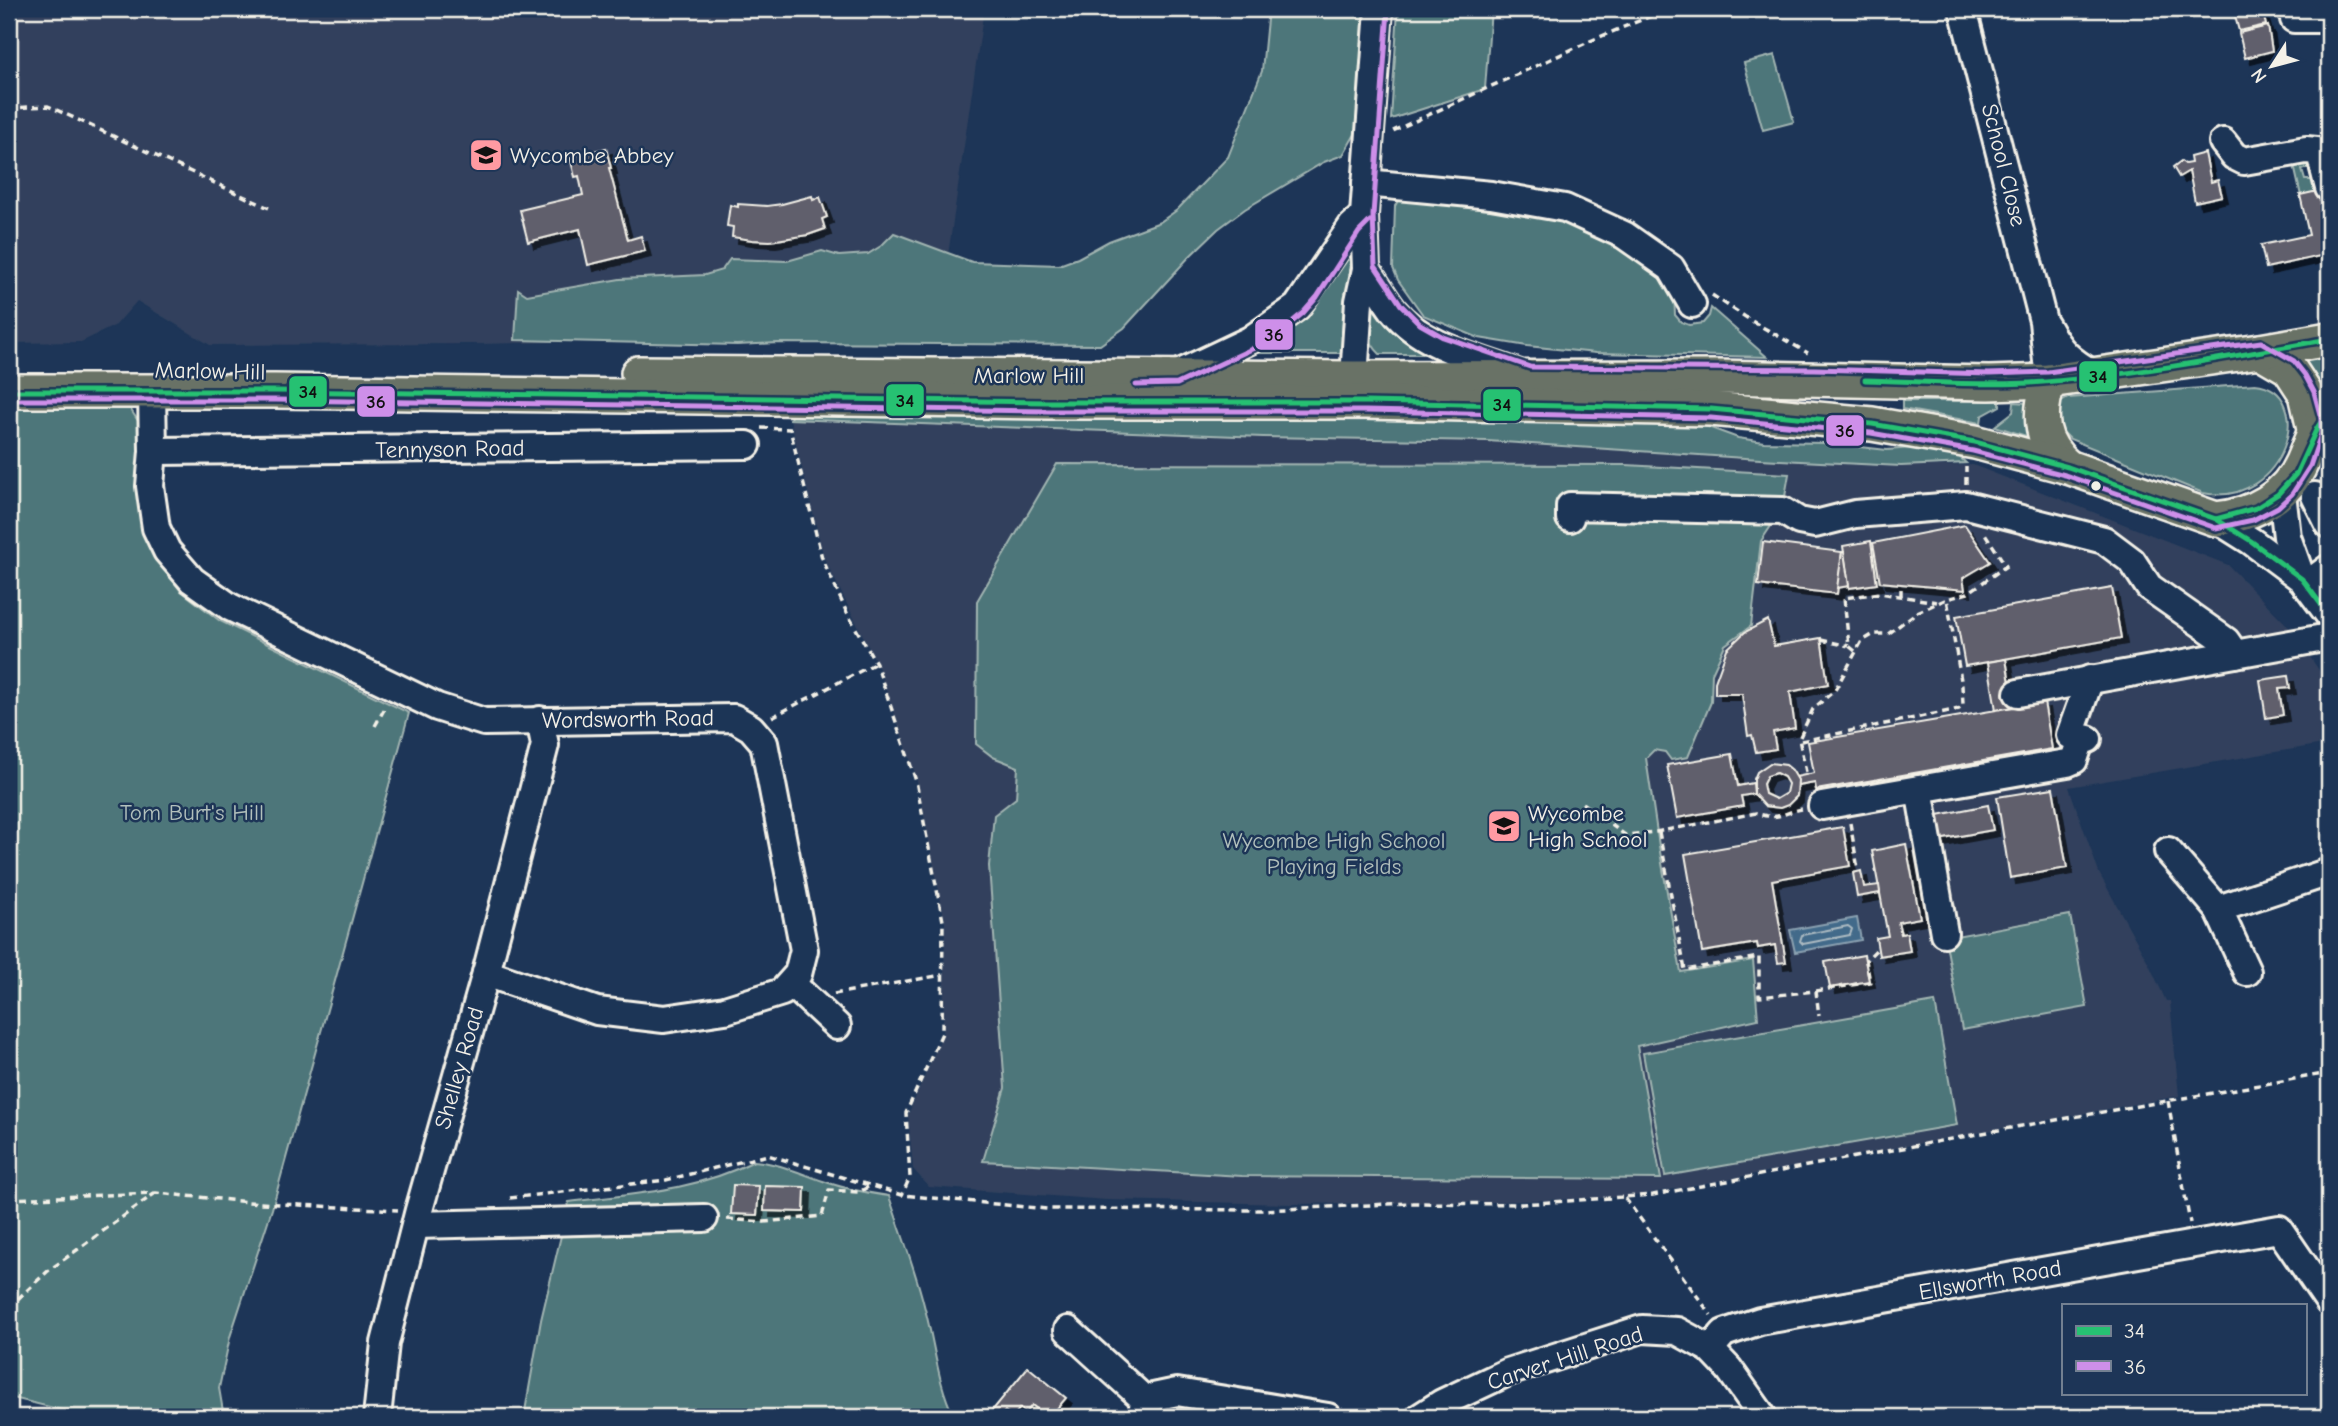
<svg xmlns="http://www.w3.org/2000/svg" width="2338" height="1426" viewBox="0 0 2338 1426" font-family="'Comic Neue',sans-serif">
<style>
.built{fill:#31415d}
.green{fill:#4e767a;stroke:#a1b4b1;stroke-width:2}
.water{fill:#436a8a;stroke:#8aa0b0;stroke-width:2}
.lines{fill:none;stroke-linecap:round;stroke-linejoin:round}
.shore{stroke:#adbbc2;stroke-width:2}
.building{fill:#615e6c;stroke:#f4f1e8;stroke-width:2;fill-rule:evenodd;filter:url(#shadow)}
.minor-casing{stroke:#f4f1e8;stroke-width:32}
.major-casing{stroke:#f4f1e8;stroke-width:38}
.path{stroke:#f4f1e8;stroke-width:3.5;stroke-dasharray:7 5;stroke-linecap:butt}
.minor{stroke:#1d3557;stroke-width:26}
.major{stroke:#697266;stroke-width:33}
.bus-1-casing{stroke:#1d3557;stroke-width:10}
.bus-2-casing{stroke:#1d3557;stroke-width:10}
.bus-1{stroke:#26c172;stroke-width:5}
.bus-2{stroke:#ce8fe9;stroke-width:5}
.bus-dot{fill:#f4f1e8;stroke:#1d3557;stroke-width:2.5}
.labels{text-anchor:middle;dominant-baseline:central;stroke-width:5;stroke-linejoin:round;paint-order:stroke}
.poi-label{font-size:23px;fill:#f4f1e8;stroke:#1d3557;text-anchor:start}
.street-label{font-size:23px;fill:#f4f1e8;stroke:#1d3557}
.park-label{font-size:23px;fill:#b2c0bc;stroke:#1d3557}
.line-badge{stroke:#1d3557;stroke-width:2.5}
.pale-badge-label{font-size:19px;text-anchor:middle;font-weight:bold;fill:#111}
</style>
<defs>
<filter id="shadow"><feDropShadow dx="6" dy="6" stdDeviation="0" flood-color="#0009"/></filter>
</defs>
<rect width="100%" height="100%" fill="#1d3557"/>
<filter id="ink" filterUnits="userSpaceOnUse"><feTurbulence type="fractalNoise" baseFrequency=".0143" numOctaves="2"/><feDisplacementMap in="SourceGraphic" scale="14" xChannelSelector="R" yChannelSelector="G"/><feConvolveMatrix kernelMatrix="1 2 1 2 8 2 1 2 1" color-interpolation-filters="sRGB"/></filter>
<g filter="url(#ink)">
<g class="built">
<polygon points="9,9 984,9 937,331 482,344 210,345 137,301 116,325 81,342 9,343"/>
<polygon points="790,419 1088,428 1263,437 1487,441 1760,459 1901,466 1973,465 2228,565 2291,629 2329,685 2329,743 2069,787 2099,873 2148,962 2166,1001 2170,1001 2179,1096 1630,1197 1495,1202 1291,1204 1107,1200 929,1187 913,1169 908,1115 943,1033 945,922 916,776 877,664 824,558"/>
</g>
<g class="green">
<polygon points="1268,9 1364,9 1358,129 1343,155 1324,162 1245,209 1218,229 1190,256 1124,328 1100,345 778,343 737,345 515,340 518,289 527,295 620,279 705,275 722,270 730,259 787,261 822,251 839,256 868,254 881,246 894,233 972,262 1059,265 1078,258 1109,241 1160,222 1177,210 1228,157 1262,71"/>
<polygon points="1398,9 1491,9 1485,89 1391,119"/>
<polygon points="1775,55 1794,122 1763,130 1744,63"/>
<polygon points="2312,155 2315,166 2302,170 2305,180 2319,180 2328,190 2301,196 2293,161"/>
<polygon points="1400,197 1558,215 1645,259 1674,293 1675,315 1681,322 1689,325 1703,323 1709,316 1711,308 1767,357 1596,353 1527,346 1479,338 1423,315 1398,280 1393,268 1395,206"/>
<polygon points="1353,240 1343,353 1245,353"/>
<path d="M 1371,305 L 1388,327 L 1404,341 L 1425,354 L 1380,354 C 1364,339 1368,325 1371,305 Z"/>
<polygon points="2329,347 2329,393 2319,402 2295,354"/>
<path d="M 2255,384 C 2319,390 2286,509 2203,493 L 2070,439 L 2060,429 L 2058,404 L 2068,398 Z"/>
<polygon points="1902,401 2000,401 2000,406 1982,416 1981,423 1902,409"/>
<polygon points="2014,402 2027,403 2029,437 1995,426 2013,412"/>
<polygon points="9,406 129,407 140,424 146,533 156,558 180,590 220,621 409,713 272,1209 230,1337 219,1388 224,1417 90,1417 9,1397"/>
<polygon points="792,413 1137,415 1279,420 1630,421 1700,424 1738,438 1764,442 1825,443 1887,450 1936,446 1954,452 1966,463 1901,466 1760,459 1487,441 1263,437 790,419"/>
<polygon points="1057,464 1626,465 1789,474 1783,508 1761,541 1751,626 1725,645 1712,673 1711,702 1688,757 1671,760 1665,752 1654,750 1646,758 1659,846 1681,972 1753,960 1758,1019 1637,1046 1661,1179 1242,1176 983,1161 1005,1088 989,866 994,815 1016,798 1018,767 993,757 976,744 977,601"/>
<polygon points="2070,915 2087,1007 1962,1030 1945,938"/>
<polygon points="1935,1002 1957,1125 1665,1176 1643,1053"/>
<path d="M 754,1161 C 781,1163 803,1175 829,1183 C 849,1190 868,1193 889,1196 C 901,1233 916,1271 925,1309 C 935,1346 937,1382 954,1417 L 524,1417 L 541,1320 L 569,1202 C 632,1194 696,1191 754,1161 Z"/>
<polygon points="1169,1401 1288,1417 1152,1417"/>
</g>
<polygon class="water" points="1857,918 1861,940 1795,952 1790,930"/>
<g class="lines">
<polygon class="shore" points="1848,926 1852,929 1850,935 1803,944 1800,941 1802,935"/>
</g>
<g class="building">
<polygon points="2233,9 2264,9 2262,10 2266,25 2239,31"/>
<polygon points="2268,26 2272,51 2245,58 2239,33"/>
<polygon points="606,148 611,168 609,168 628,240 641,236 645,251 588,265 580,229 528,242 520,210 583,195 579,176 575,177 570,157"/>
<polygon points="2205,153 2211,182 2218,180 2222,196 2195,202 2189,171 2179,177 2173,167 2181,161 2185,164 2191,163 2190,157"/>
<polygon points="2322,190 2329,224 2329,254 2266,268 2261,245 2309,235 2300,195"/>
<polygon points="812,196 813,200 820,197 827,217 822,219 825,229 808,235 770,241 752,240 732,237 733,227 727,226 730,205 738,207 738,204 767,206 782,204"/>
<polygon points="1965,525 1990,562 1963,578 1965,590 1880,582 1873,543"/>
<polygon points="1871,541 1877,584 1849,588 1843,546"/>
<polygon points="1763,542 1842,552 1837,594 1758,585"/>
<polygon points="1842,552 1844,552 1849,586 1837,588"/>
<polygon points="2112,588 2121,638 1965,666 1956,616"/>
<polygon points="1768,620 1774,646 1821,638 1828,684 1790,692 1795,728 1773,732 1776,749 1756,752 1752,735 1748,736 1742,694 1715,694 1715,682 1727,649 1745,632"/>
<polygon points="2006,659 2014,707 1996,710 1988,662"/>
<polygon points="2288,676 2290,688 2279,689 2283,715 2266,718 2260,680"/>
<polygon points="2044,702 2052,749 1816,790 1815,783 1798,786 1796,777 1814,773 1808,742"/>
<polygon points="1732,754 1738,786 1753,783 1754,794 1741,796 1743,806 1677,818 1667,765"/>
<path d="M 1770,763 L 1786,765 L 1792,770 L 1798,780 L 1797,796 L 1788,805 L 1780,808 L 1765,806 L 1754,794 L 1754,779 L 1757,772 ZM 1776,773 L 1784,777 L 1788,784 L 1786,793 L 1776,799 L 1765,794 L 1763,784 L 1767,776 Z"/>
<polygon points="2053,788 2067,868 2010,878 1997,797"/>
<polygon points="1988,805 1993,830 1938,840 1933,816"/>
<polygon points="1843,827 1850,866 1772,880 1786,962 1778,963 1775,945 1758,948 1757,943 1702,952 1685,854"/>
<polygon points="1906,844 1920,918 1898,922 1901,934 1907,933 1910,951 1879,956 1876,938 1888,936 1872,851"/>
<polygon points="1861,871 1864,887 1879,885 1880,893 1857,897 1853,873"/>
<polygon points="1864,955 1869,981 1830,988 1825,962"/>
<polygon points="733,1185 759,1186 757,1215 731,1214"/>
<polygon points="765,1186 805,1187 804,1212 764,1211"/>
<polygon points="1028,1367 1066,1398 1050,1417 1033,1417 1038,1410 1032,1405 1026,1413 1020,1408 1013,1417 1005,1411 1000,1417 987,1417"/>
</g>
<g class="lines">
<g class="minor-casing">
<g id="minor">
<polyline points="1963,9 2043,321 2049,381"/>
<polyline points="2294,19 2329,19"/>
<polyline points="2223,142 2234,156 2244,161 2306,150 2317,151 2321,157 2329,188"/>
<polyline points="1366,183 1491,195 1565,208 1624,235 1671,268 1692,304"/>
<path d="M 1366,269 C 1375,282 1383,297 1393,310 C 1423,347 1474,357 1517,373"/>
<path d="M 2046,326 C 2060,352 2069,360 2095,375"/>
<polyline points="1176,375 1250,340 1297,307 1352,226 1364,215"/>
<polyline points="152,392 153,451 150,486 156,528 167,551 192,580 230,607 437,707 484,722 734,718 751,728 764,743 804,950 798,974 782,992 725,1010 664,1019 597,1011 486,973"/>
<polyline points="1362,394 1354,378 1359,301 1366,269 1364,215 1379,9"/>
<polyline points="153,451 747,445"/>
<polyline points="2282,493 2287,537 2302,579"/>
<polyline points="2315,496 2329,524"/>
<polyline points="1570,518 1570,506 1783,511 1799,521 1815,524 1855,514 1966,505 2104,540 2132,561 2149,587 2226,641 2235,654"/>
<polyline points="2216,519 2251,541 2302,579 2329,615"/>
<polyline points="2306,585 2329,568"/>
<polyline points="2018,693 2329,637"/>
<polyline points="2088,739 2070,735 2090,679"/>
<polyline points="1919,789 1944,933"/>
<polyline points="1822,806 2067,763 2074,760 2081,739"/>
<polyline points="2168,851 2218,909 2329,872"/>
<polyline points="2218,909 2247,972"/>
<polyline points="792,984 837,1026"/>
<polyline points="415,1225 704,1218"/>
<polyline points="1068,1330 1144,1399 1142,1417"/>
<polyline points="1710,1349 1724,1333 1760,1321 2279,1229 2329,1302"/>
<polyline points="1144,1399 1177,1392 1328,1417"/>
<polyline points="377,1417 385,1343 419,1210 486,973 545,745 540,720"/>
<polyline points="1420,1417 1442,1403 1508,1372 1642,1329 1677,1331 1710,1349 1729,1369 1763,1417"/>
</g>
</g>
<g class="major-casing">
<g id="major">
<polyline points="2260,351 2289,368 2306,394 2314,429"/>
<polyline points="638,373 1354,378 1717,377 1989,383 2049,381 2260,351 2329,339"/>
<path d="M 2049,381 C 2037,416 2040,443 2068,467"/>
<path d="M 9,391 L 275,391 L 1049,402 L 1366,402 L 1711,409 L 1872,424 L 1975,442 L 2068,467 L 2216,519 C 2253,515 2287,497 2302,462 C 2312,439 2314,429 2329,409"/>
</g>
</g>
<g class="path">
<polyline points="9,108 48,106 269,208"/>
<polyline points="1393,131 1597,38 1668,9"/>
<polyline points="1712,295 1750,320 1808,353"/>
<polyline points="761,428 790,429 822,558 847,613 876,663 916,781 943,921 942,1033 906,1113 910,1177 902,1195"/>
<polyline points="1966,484 1966,467"/>
<polyline points="1901,596 1901,584"/>
<polyline points="1821,640 1849,646"/>
<polyline points="1855,651 1849,646 1844,598 1880,593 1937,602"/>
<polyline points="772,717 876,663"/>
<polyline points="375,726 386,706"/>
<polyline points="1801,741 1959,709 1963,704 1962,686 1947,599"/>
<polyline points="1806,772 1799,739 1813,709 1835,690 1862,641 1874,634 1888,634 1917,612 1947,599 1968,593 2006,566 1984,532"/>
<path d="M 1582,803 L 1625,835 L 1656,832 L 1756,813 C 1779,821 1781,813 1802,809"/>
<polyline points="1850,823 1858,869"/>
<polyline points="1659,832 1685,970 1759,957 1759,997 1816,991 1819,1016"/>
<polyline points="1816,991 1870,982 1866,960 1876,950"/>
<polyline points="834,994 942,975"/>
<polyline points="2168,1101 2190,1223"/>
<polyline points="510,1198 666,1180 768,1155 902,1195 1047,1209 1264,1210 1410,1203 1522,1204 1653,1195 2004,1129 2329,1073"/>
<polyline points="1625,1198 1711,1315"/>
<polyline points="9,1199 156,1193 260,1203 398,1210"/>
<polyline points="727,1219 764,1222 822,1216 829,1190 859,1192 868,1187"/>
<polyline points="9,1307 48,1271 154,1194"/>
</g>
<use href="#minor" class="minor"/>
<use href="#major" class="major"/>
<g class="bus-1-casing">
<g id="bus-1">
<path d="M 1865,380 C 1920,381 1975,386 2030,383 C 2130,376 2230,357 2329,339"/>
<polyline points="9,391 275,391 1049,402 1366,402 1711,409 1872,424 1975,442 2068,467 2216,519 2256,508 2278,494 2296,474 2317,428 2329,409"/>
<polyline points="2216,519 2251,541 2302,579 2329,615"/>
</g>
</g>
<g class="bus-2-casing">
<g id="bus-2">
<polyline points="1136,385 1177,384 1254,348 1286,327 1303,313 1317,297 1359,232 1370,221"/>
<polyline points="9,400 275,400 1049,411 1366,411 1711,418 1871,433 1973,451 2065,475 2216,528 2253,520 2278,507 2292,494 2310,466 2321,434 2321,418 2314,392 2305,375 2294,361 2261,342 2048,372 1989,374 1815,369 1530,367 1443,337 1420,324 1401,305 1375,266 1373,215 1388,10"/>
</g>
</g>
<use href="#bus-1" class="bus-1"/>
<use href="#bus-2" class="bus-2"/>
</g>
</g>
<defs>
<g id="school-square" transform="scale(1.75)"><rect x="-9" y="-9" width="18" height="18" rx="4" fill="#ff9aa2" stroke="#1d3557"/><path d="M0-5L7-2L0 1L-7-2ZM-4 1L0 2.5L4 1V4Q0 6-4 4Z" fill="#111"/></g>
</defs>
<g fill-rule="evenodd">
<use href="#school-square" x="486" y="155"/>
<use href="#school-square" x="1504" y="826"/>
</g>
<circle class="bus-dot" cx="2096" cy="486" r="6"/>
<g class="labels">
<g class="poi-label">
<text x="510" y="155">Wycombe Abbey</text>
<text x="1528" y="813">Wycombe<tspan x="1528" dy="26">High School</tspan></text>
</g>
<g class="street-label">
<text transform="translate(2004 165) rotate(76)">School Close</text>
<text transform="translate(210 371) rotate(1)">Marlow Hill</text>
<text x="1029" y="375">Marlow Hill</text>
<text transform="translate(450 449) rotate(-1)">Tennyson Road</text>
<text transform="translate(628 719) rotate(-1)">Wordsworth Road</text>
<text transform="translate(459 1068) rotate(-74)">Shelley Road</text>
<text transform="translate(1990 1280) rotate(-10)">Ellsworth Road</text>
<text transform="translate(1565 1358) rotate(-18)">Carver Hill Road</text>
</g>
<g class="park-label">
<text x="192" y="812">Tom Burt's Hill</text>
<text x="1334" y="840">Wycombe High School<tspan x="1334" dy="26">Playing Fields</tspan></text>
</g>
</g>
<g class="line-badge">
<rect x="1254" y="318" width="40" height="33" rx="7" fill="#ce8fe9"/>
<rect x="2078" y="360" width="40" height="33" rx="7" fill="#26c172"/>
<rect x="288" y="375" width="40" height="33" rx="7" fill="#26c172"/>
<rect x="885" y="383" width="40" height="34" rx="7" fill="#26c172"/>
<rect x="356" y="385" width="40" height="33" rx="7" fill="#ce8fe9"/>
<rect x="1482" y="388" width="40" height="34" rx="7" fill="#26c172"/>
<rect x="1825" y="414" width="40" height="33" rx="7" fill="#ce8fe9"/>
</g>
<g class="pale-badge-label">
<text x="1274" y="341">36</text>
<text x="2098" y="383">34</text>
<text x="308" y="398">34</text>
<text x="905" y="407">34</text>
<text x="376" y="408">36</text>
<text x="1502" y="411">34</text>
<text x="1845" y="437">36</text>
</g>
<rect width="2338" height="1426" fill="none" stroke="#1d3557" stroke-width="35"/>
<rect x="18" y="18" width="2303" height="1391" fill="none" stroke="#f4f1e8" stroke-width="2.5" filter="url(#ink)"/>
<rect x="2062" y="1304" width="245" height="91" fill="#1d3557" stroke="#738091" stroke-width="2"/>
<rect x="2076" y="1326" width="35" height="10" fill="#26c172" stroke="#738091" stroke-width="2"/>
<text x="2124" y="1338" font-size="21" fill="#f4f1e8">34</text>
<rect x="2076" y="1361" width="35" height="10" fill="#ce8fe9" stroke="#738091" stroke-width="2"/>
<text x="2124" y="1374" font-size="21" fill="#f4f1e8">36</text>
<g transform="translate(2272 66) rotate(234)" stroke="#1d3557" stroke-width="5" paint-order="stroke">
<path d="M0-5L12 26L0 18L-12 26Z" fill="#f4f1e8"/>
<text y="-10" font-size="19" font-weight="bold" text-anchor="middle" fill="#f4f1e8">N</text>
</g>
</svg>
